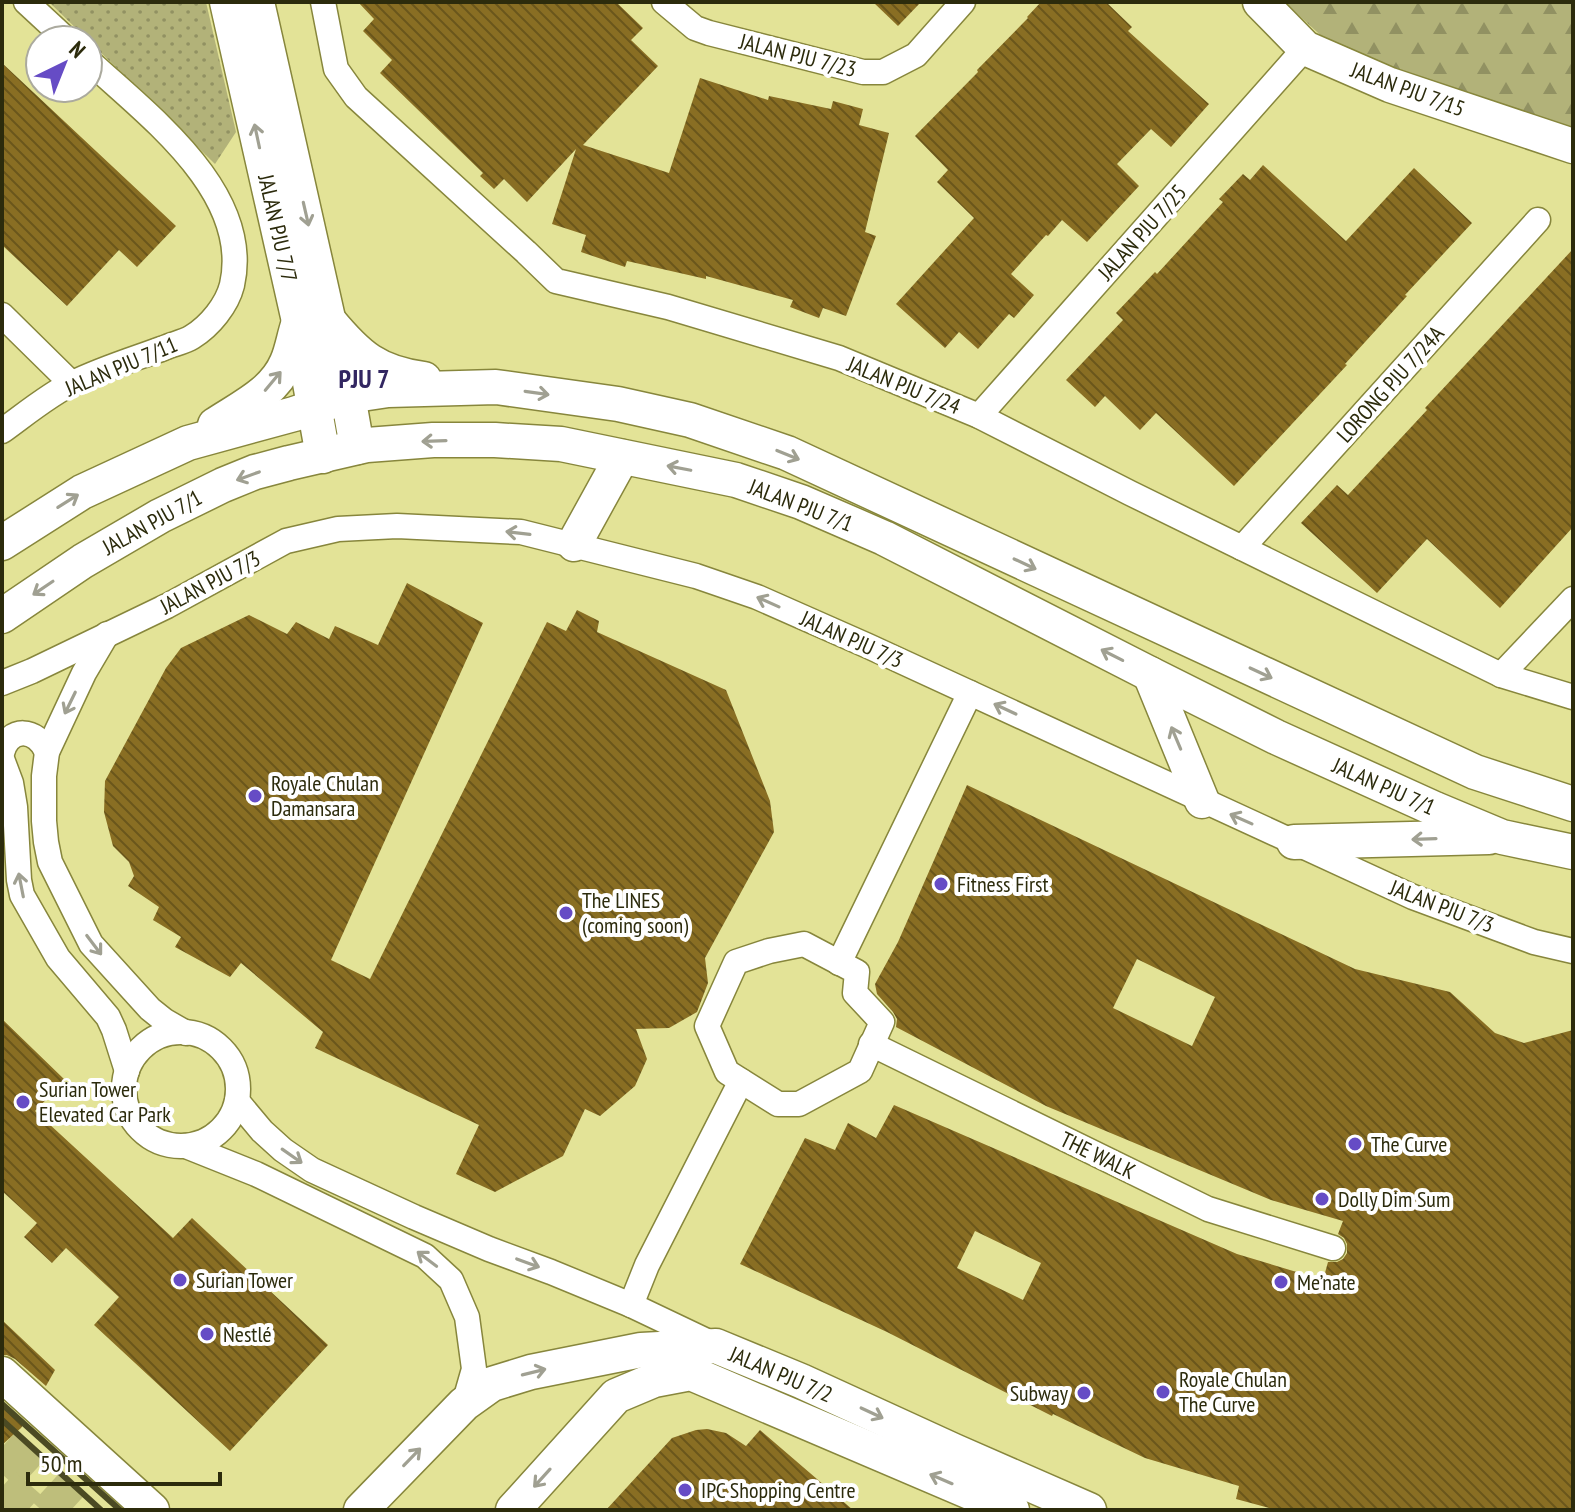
<svg xmlns="http://www.w3.org/2000/svg" width="1575" height="1512" viewBox="0 0 1575 1512" font-family="'PT Sans Narrow',sans-serif">
<style>
.green{fill:url(#green-dots)}
.forest{fill:url(#forest-firs)}
.building{fill:url(#building-back-hatch);fill-rule:evenodd}
.lines{fill:none;stroke-linecap:round;stroke-linejoin:round}
.primary-tunnel{stroke:#bebe7b;stroke-width:40;stroke-dasharray:40 20;stroke-linecap:butt}
.street-casing{stroke:#87863c;stroke-width:27}
.secondary-casing{stroke:#87863c;stroke-width:37}
.street{stroke:#fff;stroke-width:24}
.secondary{stroke:#fff;stroke-width:34}
.rail{stroke:#4b4a23;stroke-width:6}
.oneway{stroke:#a0a092}
.poi-dot{fill:#664cc5;stroke:#fff;stroke-width:3}
.labels{text-anchor:middle;dominant-baseline:central;stroke-width:8;stroke-linejoin:round;paint-order:stroke}
.street-label{font-size:22px;fill:#2c2b0c;stroke:#fff}
.poi-label{font-size:22px;fill:#2c2b0c;stroke:#fff;text-anchor:start}
.quarter-label{font-size:26px;font-weight:bold;fill:#322661;stroke:#fff}
</style>
<defs>
<pattern id="green-dots" width="8" height="8" patternUnits="userSpaceOnUse" patternTransform="scale(2)"><rect width="8" height="8" fill="#b2b279"/><path d="M2 2h.1M6 6h.1" fill="none" stroke="#919162" stroke-width="1.8" stroke-linecap="round"/></pattern>
<pattern id="forest-firs" width="22" height="20" patternUnits="userSpaceOnUse" patternTransform="scale(2)"><rect width="22" height="20" fill="#b2b279"/><path d="M5 1l3.5 6h-7zM16 11l3.5 6h-7z" fill="#919162"/></pattern>
<pattern id="building-back-hatch" width="6" height="6" patternUnits="userSpaceOnUse" patternTransform="scale(2)"><rect width="6" height="6" fill="#896e23"/><path d="M-1 5l2 2M0 0l6 6M5-1l2 2" fill="none" stroke="#6a561b"/></pattern>
</defs>
<rect width="100%" height="100%" fill="#e3e397"/>
<polygon class="green" points="49,2 206,2 236,132 215,164"/>
<polygon class="forest" points="1284,2 1573,2 1573,133 1349,55 1328,42"/>
<g class="building">
<polygon points="358,2 616,2 643,28 631,40 658,66 583,145 669,173 700,78 768,100 769,96 831,109 833,101 863,109 859,125 889,133 865,232 876,236 846,316 823,308 819,318 790,307 793,300 706,276 706,279 627,261 625,267 581,252 586,235 552,224 576,149 527,202 504,179 494,189 480,176 483,173 380,73 392,60 363,31 374,19"/>
<polygon points="873,2 921,2 898,26"/>
<polygon points="1041,2 1106,2 1132,27 1128,31 1209,104 1171,147 1151,129 1117,164 1139,186 1087,242 1062,220 1048,236 1046,235 1011,274 1034,295 1014,318 1009,314 978,349 959,332 945,348 896,304 974,218 937,182 948,170 915,136 978,72 977,70 1028,18 1027,17"/>
<polygon points="2,63 176,226 137,267 119,250 67,306 2,245"/>
<polygon points="1263,165 1346,241 1414,168 1472,223 1405,295 1407,296 1345,364 1347,365 1234,486 1156,413 1140,430 1105,396 1095,407 1066,380 1123,320 1116,313 1155,272 1157,274 1223,202 1219,199 1243,174 1250,180"/>
<polygon points="1573,249 1573,527 1500,608 1427,539 1377,593 1301,523 1337,485 1348,495 1427,410 1425,408"/>
<polygon points="407,583 483,623 331,960 370,979 547,622 566,631 577,610 599,621 597,632 726,690 770,801 774,832 705,958 708,983 697,1012 669,1028 636,1029 647,1059 635,1086 600,1116 585,1109 563,1156 495,1192 456,1174 479,1125 315,1048 323,1032 241,963 230,977 175,947 181,937 153,920 159,907 128,886 134,876 129,862 113,846 104,812 105,781 166,668 181,648 249,615 287,634 296,622 329,639 335,626 378,645"/>
<path d="M 967,785 L 1355,969 L 1450,992 L 1495,1033 L 1524,1043 L 1573,1030 L 1573,1510 L 1277,1510 L 1236,1499 L 1239,1486 L 1145,1458 L 1053,1414 L 1052,1416 L 887,1332 L 740,1264 L 805,1138 L 835,1150 L 848,1123 L 876,1138 L 894,1105 L 1237,1254 L 1323,1280 L 1328,1262 L 1337,1262 L 1343,1259 L 1347,1253 L 1347,1244 L 1344,1238 L 1338,1234 L 1343,1221 L 1271,1200 L 1046,1106 L 896,1027 L 897,1019 L 893,1012 L 877,994 L 875,984 L 898,942 ZM 1137,959 L 1215,997 L 1192,1046 L 1113,1008 ZM 975,1231 L 1041,1263 L 1023,1300 L 957,1268 Z"/>
<polygon points="2,1019 65,1080 35,1111 173,1238 192,1218 328,1345 230,1451 94,1325 119,1297 66,1248 52,1263 24,1237 37,1223 2,1191"/>
<polygon points="2,1320 55,1370 46,1386 15,1359 7,1355 2,1355"/>
<polygon points="2,1401 25,1422 21,1428 2,1445"/>
<polygon points="707,1429 726,1433 746,1446 760,1430 853,1510 606,1510 672,1438 696,1430"/>
</g>
<g class="lines">
<g class="primary-tunnel">
<polyline points="2,1447 71,1510"/>
<polyline points="2,1487 28,1510"/>
</g>
<g class="street-casing">
<g id="street">
<polyline points="26,2 67,40"/>
<polyline points="323,2 336,69 356,97 526,252 556,281 668,307 839,358 979,416 1130,493 1501,675 1573,697"/>
<polyline points="664,2 695,28 709,33 863,72 883,72 916,55 963,2"/>
<polyline points="2,315 71,383"/>
<polyline points="979,416 1305,48"/>
<path d="M 2,431 C 23,416 51,393 73,383 C 101,369 134,359 164,348 C 173,344 184,342 192,337 C 210,326 227,305 232,285 C 253,192 147,115 88,60"/>
<polyline points="1242,548 1538,220"/>
<polyline points="107,634 84,673 47,752 44,776 44,821 46,842 50,862 91,944 150,1009 165,1021 186,1033"/>
<polyline points="1501,675 1573,599"/>
<polyline points="2,683 32,671 167,606 286,541 338,529 397,526 521,532 696,576 757,597 868,646 1413,897 1534,942 1573,951"/>
<path d="M 2,753 C 9,726 37,728 47,752"/>
<polyline points="2,759 11,783 15,807 19,880 22,895 58,958 108,1017 114,1030 127,1071"/>
<polygon points="804,944 857,972 855,993 882,1022 860,1071 799,1104 778,1104 727,1072 707,1026 736,962 769,951"/>
<polyline points="839,963 970,693"/>
<circle cx="181" cy="1089" r="57"/>
<polyline points="871,1044 1208,1209 1333,1248"/>
<polyline points="237,1101 262,1131 283,1150 312,1170 414,1217 489,1249 551,1272 631,1305 715,1345"/>
<polyline points="186,1146 256,1174 425,1256 451,1280 467,1317 474,1369 464,1404"/>
<polyline points="631,1305 647,1265 741,1081"/>
</g>
</g>
<g class="secondary-casing">
<g id="secondary">
<polyline points="227,2 299,321 323,456"/>
<polyline points="257,2 338,363 348,396 357,447"/>
<polyline points="1260,2 1305,48 1390,85 1573,146"/>
<path d="M 329,321 C 358,356 377,373 424,379"/>
<path d="M 215,425 C 242,407 274,393 287,362 C 292,351 294,337 298,325"/>
<polyline points="2,543 82,492 188,443 294,414 348,396 388,390 496,387 618,404 690,420 787,453 1475,772 1573,804"/>
<polyline points="574,544 622,457"/>
<polyline points="2,616 83,561 160,516 223,485 255,472 289,463 367,445 433,440 495,440 561,444 736,480 801,502 884,538 1150,674 1276,737 1435,809 1502,837 1573,852"/>
<polyline points="1150,674 1202,801"/>
<polyline points="1294,842 1489,837"/>
<polyline points="2,1374 152,1510"/>
<polyline points="361,1510 464,1404 492,1384 531,1372 641,1350 716,1346 801,1381 954,1451 1089,1510"/>
<polyline points="513,1510 616,1396 654,1380 691,1373 1012,1510"/>
</g>
</g>
<use href="#street" class="street"/>
<use href="#secondary" class="secondary"/>
<g class="rail">
<polyline points="2,1404 120,1510"/>
<polyline points="2,1420 101,1510"/>
</g>
</g>
<defs><path id="oneway-shaft" d="M-6 0H5M1.5-3L5.5 0L1.5 3" fill="none" stroke-width="1.6" stroke-linecap="round" stroke-linejoin="round" transform="scale(2)"/></defs>
<g class="oneway">
<use href="#oneway-shaft" transform="translate(257 136) rotate(-102)"/>
<use href="#oneway-shaft" transform="translate(306 214) rotate(77)"/>
<use href="#oneway-shaft" transform="translate(273 381) rotate(-50)"/>
<use href="#oneway-shaft" transform="translate(537 393) rotate(8)"/>
<use href="#oneway-shaft" transform="translate(434 441) rotate(178)"/>
<use href="#oneway-shaft" transform="translate(788 455) rotate(22)"/>
<use href="#oneway-shaft" transform="translate(679 468) rotate(-169)"/>
<use href="#oneway-shaft" transform="translate(248 476) rotate(160)"/>
<use href="#oneway-shaft" transform="translate(68 501) rotate(-32)"/>
<use href="#oneway-shaft" transform="translate(518 533) rotate(-173)"/>
<use href="#oneway-shaft" transform="translate(1025 564) rotate(25)"/>
<use href="#oneway-shaft" transform="translate(43 588) rotate(146)"/>
<use href="#oneway-shaft" transform="translate(768 602) rotate(-156)"/>
<use href="#oneway-shaft" transform="translate(1112 655) rotate(-153)"/>
<use href="#oneway-shaft" transform="translate(1261 673) rotate(25)"/>
<use href="#oneway-shaft" transform="translate(70 703) rotate(116)"/>
<use href="#oneway-shaft" transform="translate(1005 709) rotate(-155)"/>
<use href="#oneway-shaft" transform="translate(1176 738) rotate(-113)"/>
<use href="#oneway-shaft" transform="translate(1241 819) rotate(-156)"/>
<use href="#oneway-shaft" transform="translate(1424 839) rotate(178)"/>
<use href="#oneway-shaft" transform="translate(21 885) rotate(-101)"/>
<use href="#oneway-shaft" transform="translate(94 945) rotate(53)"/>
<use href="#oneway-shaft" transform="translate(292 1156) rotate(35)"/>
<use href="#oneway-shaft" transform="translate(427 1259) rotate(-143)"/>
<use href="#oneway-shaft" transform="translate(528 1263) rotate(20)"/>
<use href="#oneway-shaft" transform="translate(534 1372) rotate(-14)"/>
<use href="#oneway-shaft" transform="translate(872 1413) rotate(25)"/>
<use href="#oneway-shaft" transform="translate(412 1457) rotate(-46)"/>
<use href="#oneway-shaft" transform="translate(542 1478) rotate(132)"/>
<use href="#oneway-shaft" transform="translate(941 1479) rotate(-157)"/>
</g>
<g class="poi-dot">
<circle cx="255" cy="796" r="8"/>
<circle cx="941" cy="884" r="8"/>
<circle cx="566" cy="913" r="8"/>
<circle cx="23" cy="1102" r="8"/>
<circle cx="1355" cy="1144" r="8"/>
<circle cx="1322" cy="1199" r="8"/>
<circle cx="180" cy="1280" r="8"/>
<circle cx="1281" cy="1282" r="8"/>
<circle cx="207" cy="1334" r="8"/>
<circle cx="1163" cy="1392" r="8"/>
<circle cx="1084" cy="1393" r="8"/>
<circle cx="685" cy="1490" r="8"/>
</g>
<g class="labels">
<g class="street-label">
<text transform="translate(798 55) rotate(14)">JALAN PJU 7/23</text>
<text transform="translate(1408 89) rotate(20)">JALAN PJU 7/15</text>
<text transform="translate(278 228) rotate(77)">JALAN PJU 7/7</text>
<text transform="translate(1142 232) rotate(-48)">JALAN PJU 7/25</text>
<text transform="translate(121 366) rotate(-23)">JALAN PJU 7/11</text>
<text transform="translate(1390 384) rotate(-48)">LORONG PJU 7/24A</text>
<text transform="translate(904 385) rotate(22)">JALAN PJU 7/24</text>
<text transform="translate(801 505) rotate(21)">JALAN PJU 7/1</text>
<text transform="translate(152 522) rotate(-29)">JALAN PJU 7/1</text>
<text transform="translate(210 582) rotate(-28)">JALAN PJU 7/3</text>
<text transform="translate(852 639) rotate(24)">JALAN PJU 7/3</text>
<text transform="translate(1384 786) rotate(24)">JALAN PJU 7/1</text>
<text transform="translate(1442 906) rotate(21)">JALAN PJU 7/3</text>
<text transform="translate(1098 1155) rotate(26)">THE WALK</text>
<text transform="translate(781 1374) rotate(23)">JALAN PJU 7/2</text>
</g>
<g class="poi-label">
<text x="271" y="783">Royale Chulan<tspan x="271" dy="25">Damansara</tspan></text>
<text x="957" y="884">Fitness First</text>
<text x="582" y="900">The LINES<tspan x="582" dy="25">(coming soon)</tspan></text>
<text x="39" y="1089">Surian Tower<tspan x="39" dy="25">Elevated Car Park</tspan></text>
<text x="1371" y="1144">The Curve</text>
<text x="1338" y="1199">Dolly Dim Sum</text>
<text x="196" y="1280">Surian Tower</text>
<text x="1297" y="1282">Me’nate</text>
<text x="223" y="1334">Nestlé</text>
<text x="1179" y="1379">Royale Chulan<tspan x="1179" dy="25">The Curve</tspan></text>
<text x="1068" y="1393" text-anchor="end">Subway</text>
<text x="701" y="1490">IPC Shopping Centre</text>
</g>
<g class="quarter-label">
<text x="364" y="378">PJU 7</text>
</g>
</g>
<rect width="1575" height="1512" fill="none" stroke="#2c2b0c" stroke-width="8"/>
<g transform="translate(64 64) rotate(43)"><circle r="38" fill="#ffffff" stroke="#abaa9e" stroke-width="2"/>
<path d="M0-6L14 30L0 20L-14 30Z" fill="#664cc5"/>
<text y="-12" font-size="22" font-weight="bold" text-anchor="middle" fill="#2c2b0c">N</text>
</g>
<path d="M28 1472v12h192v-12" fill="none" stroke="#2c2b0c" stroke-width="4"/>
<text x="40" y="1472" font-size="24" fill="#2c2b0c" stroke="#ffffff" stroke-width="6" paint-order="stroke">50 m</text>
</svg>
